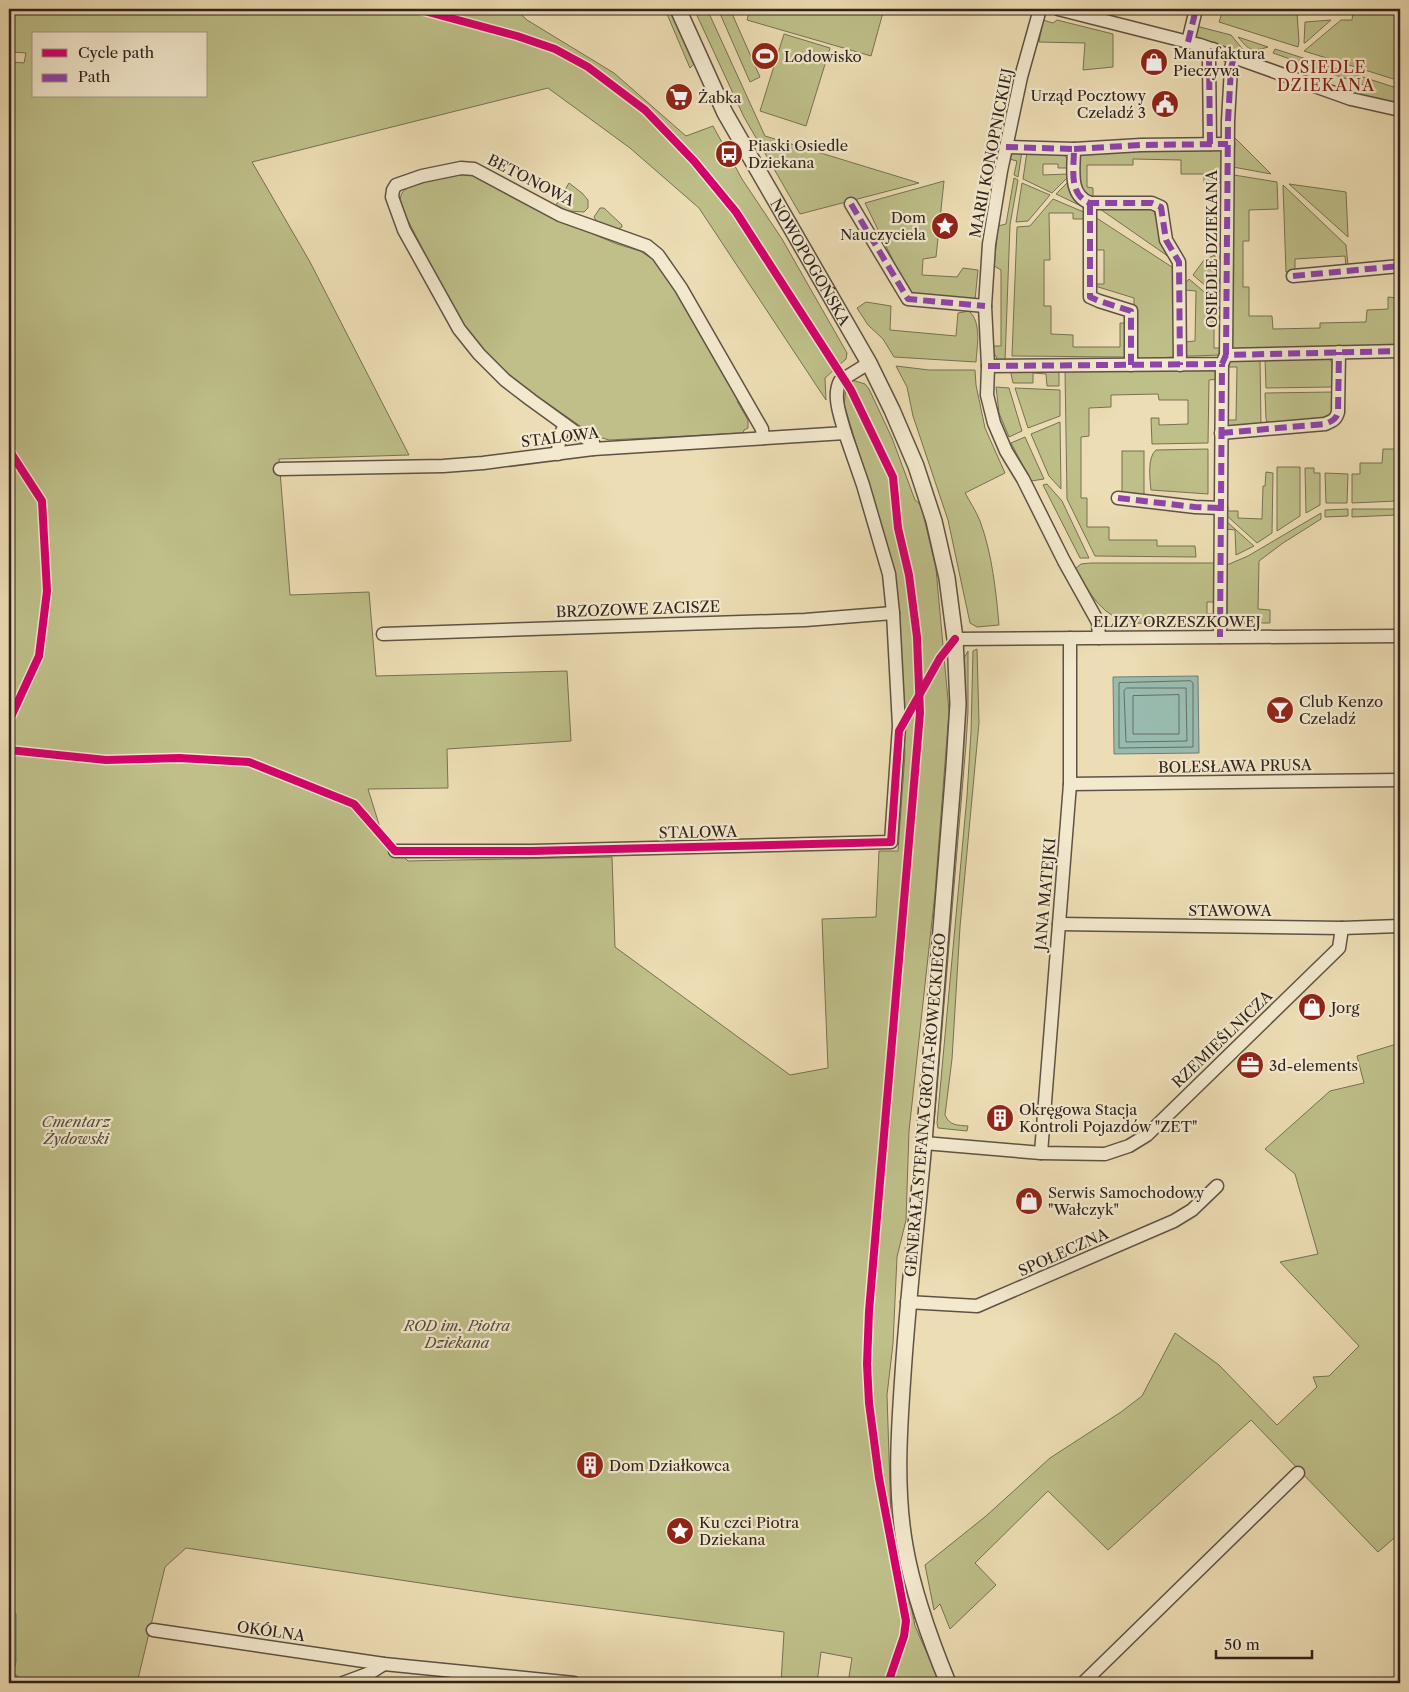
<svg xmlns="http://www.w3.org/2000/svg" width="1409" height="1692" viewBox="0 0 1409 1692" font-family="'Libre Caslon Text',serif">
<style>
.green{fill:#bebf89;stroke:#777154;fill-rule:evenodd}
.water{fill:#99bbaf;stroke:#6f7e75}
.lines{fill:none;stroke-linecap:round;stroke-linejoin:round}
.shore{stroke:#646f66;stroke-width:1}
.minor-casing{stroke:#5f5244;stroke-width:15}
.tertiary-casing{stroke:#5f5244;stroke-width:18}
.minor{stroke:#f3e9ce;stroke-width:12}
.tertiary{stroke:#f3e9ce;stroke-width:15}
.quiet{stroke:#8e44ad;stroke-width:6;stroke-dasharray:12 6;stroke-linecap:butt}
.cycleway-casing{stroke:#f3e9ce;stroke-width:11}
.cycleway{stroke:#d6006c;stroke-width:8}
.labels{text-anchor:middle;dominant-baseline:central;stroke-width:4.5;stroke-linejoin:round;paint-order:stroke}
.poi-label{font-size:15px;fill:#30231e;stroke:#f3e9ce;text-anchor:start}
.street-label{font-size:15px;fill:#30231e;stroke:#f3e9ce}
.park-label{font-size:15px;font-style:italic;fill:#544a39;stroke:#f3e9ce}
.neighbourhood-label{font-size:16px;letter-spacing:1px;fill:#7a1f14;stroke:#f3e9ce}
</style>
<rect width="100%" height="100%" fill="#edddb4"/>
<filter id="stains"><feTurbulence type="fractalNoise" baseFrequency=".004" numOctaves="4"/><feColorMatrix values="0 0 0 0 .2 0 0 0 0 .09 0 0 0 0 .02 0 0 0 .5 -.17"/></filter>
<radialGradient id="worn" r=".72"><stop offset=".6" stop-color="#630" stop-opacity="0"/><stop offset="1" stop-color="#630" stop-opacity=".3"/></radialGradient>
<g class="green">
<path d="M 9,9 L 515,9 L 527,20 L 614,73 L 686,136 L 713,126 L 742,179 L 782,239 L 847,353 L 846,359 L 825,378 L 826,400 L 699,208 L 630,148 L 548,88 L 252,162 L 310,262 L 409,455 L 279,459 L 290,595 L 369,592 L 376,676 L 567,671 L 571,741 L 447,749 L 448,788 L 368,789 L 382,834 L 408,861 L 612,857 L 615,947 L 790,1075 L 828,1068 L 822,919 L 876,917 L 879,851 L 898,851 L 905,754 L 900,654 L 869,486 L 844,404 L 846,389 L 852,380 L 865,384 L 869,389 L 892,438 L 915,500 L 921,505 L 936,569 L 949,711 L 935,893 L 909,1131 L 906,1220 L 897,1257 L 893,1344 L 887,1395 L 891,1517 L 896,1556 L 912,1611 L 915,1626 L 940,1683 L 848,1683 L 852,1658 L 821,1652 L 817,1683 L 781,1683 L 784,1632 L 514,1597 L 186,1548 L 165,1567 L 137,1683 L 9,1683 L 9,92 L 13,62 L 24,63 L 26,53 L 13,52 L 9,49 ZM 34,34 L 206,34 L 206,96 L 34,96 Z"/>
<polygon points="694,9 707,9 765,136 919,183 800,214 744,117"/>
<polygon points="718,9 730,9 760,77 750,82"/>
<polygon points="750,9 884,9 871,56 747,20"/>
<polygon points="672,12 694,64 690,68 667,14"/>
<polygon points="1236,12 1297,13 1299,41 1298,47 1219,22 1222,13"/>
<polygon points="1353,12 1399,12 1400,81 1304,51 1341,20 1352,20"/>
<polygon points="1043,20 1053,23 1057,20 1113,34 1113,67 1083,70 1085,43 1039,42"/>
<polygon points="1331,20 1305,43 1304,43 1305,22"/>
<polygon points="1196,26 1231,35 1245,52 1245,54 1197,38 1194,33"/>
<polygon points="784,34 830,48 806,126 760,111"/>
<path d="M 1238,37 L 1268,47 C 1251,52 1250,51 1238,37 Z"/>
<polygon points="1275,49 1400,89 1400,104 1361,96 1364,85 1273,53"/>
<polygon points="1233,136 1271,174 1233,167"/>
<polygon points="1222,148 1225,183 1204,183 1204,174 1181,174 1181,160 1133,159 1133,165 1087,165 1087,187 1093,188 1093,197 1090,197 1079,189 1078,161 1080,153"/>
<polygon points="1022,151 1018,177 1014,175 1017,161 1009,159 1012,152"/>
<polygon points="1027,152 1062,153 1069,160 1070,168 1058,168 1058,164 1043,164 1043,175 1068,174 1068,177 1052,193 1023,179"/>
<path d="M 463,174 L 473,175 L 569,224 L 617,244 L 640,251 L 654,260 L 679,294 L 705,338 L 726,380 L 740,399 L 737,401 L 748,420 L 748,428 L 744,430 L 743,433 L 609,440 L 596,436 L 583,428 L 507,375 L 475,342 L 455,312 L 400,205 C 400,201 400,196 402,193 C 408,182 450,176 463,174 Z"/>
<polygon points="1234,175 1277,182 1278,209 1249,210 1249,241 1243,241 1243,287 1249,287 1249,316 1272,316 1273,329 1320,328 1320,323 1366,322 1367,310 1388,309 1388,297 1397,298 1396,347 1233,350 1231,346"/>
<polygon points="1014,178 1018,180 1010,225 1005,361 998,360 994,353 993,346 1001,346 1001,270 994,266 998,226 1006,224"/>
<polygon points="944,181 936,257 923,259 922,275 957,277 963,268 978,270 975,300 918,296 907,289 865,203"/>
<polygon points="1069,181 1072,192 1079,205 1056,194"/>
<polygon points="569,183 582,193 588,200 588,208 584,212 568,211 556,205"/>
<polygon points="1022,183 1050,195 1028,221 1016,222"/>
<polygon points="1289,184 1346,192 1348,237"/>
<polygon points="1283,185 1346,245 1348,265 1346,267 1345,256 1295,259 1295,270 1286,272"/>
<polygon points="1053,199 1086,213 1087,219 1073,219 1073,213 1049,213 1050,260 1044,260 1044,306 1051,306 1051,334 1073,335 1073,347 1120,347 1120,323 1126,323 1125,357 1012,356 1017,227 1030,226"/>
<polygon points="600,208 604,208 622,225 622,227 618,229 597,222 594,217"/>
<polygon points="1153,208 1162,237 1172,259 1100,209"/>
<polygon points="1095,217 1175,269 1174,357 1138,359 1134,355 1134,298 1095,286 1095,284 1104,284 1104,250 1094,250"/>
<polygon points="1215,255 1214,293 1193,275 1204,260"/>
<polygon points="1189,279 1223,308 1214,308 1214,348 1223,348 1220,355 1192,356 1187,356 1185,353 1184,342 1195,341 1196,291 1185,290 1184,285"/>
<path d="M 866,302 L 891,306 L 890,330 L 956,336 L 958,313 L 969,311 C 982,323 977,346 976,362 L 894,357 L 883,339 L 868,325 L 857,308 Z"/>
<polygon points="1326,357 1332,362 1333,387 1266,388 1265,359"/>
<polygon points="1260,359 1261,425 1237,428 1229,426 1226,420 1236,420 1237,367 1227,367 1227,364 1231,360"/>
<path d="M 896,366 L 929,370 L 975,370 L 976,385 L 985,428 L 1005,473 L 965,493 C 970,502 976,511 980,521 C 992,553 996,591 999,625 L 977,627 L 970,623 L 948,520 L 913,416 L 907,387 Z"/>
<polygon points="1010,369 1058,370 1059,372 1059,386 1047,386 1046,374 1033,373 1033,383 1013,383"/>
<polygon points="1065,370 1214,370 1217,373 1218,379 1209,380 1208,443 1152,444 1151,418 1159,418 1159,425 1188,424 1188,400 1159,400 1158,394 1111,395 1111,407 1089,408 1089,436 1081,437 1081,498 1087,498 1087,527 1109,527 1109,540 1157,540 1157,546 1195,546 1196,557 1095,556 1067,499"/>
<polygon points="996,387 1009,388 1022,431 1009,437 999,413"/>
<polygon points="1015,388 1060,390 1060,416 1028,428"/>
<polygon points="1333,392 1332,408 1330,416 1324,419 1268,424 1266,419 1265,393"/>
<polygon points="1060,422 1061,489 1049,476 1031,434"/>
<polygon points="1025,437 1044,479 1031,481 1011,443"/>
<path d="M 1208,449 L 1208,494 L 1151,490 C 1150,480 1147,457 1156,450 Z"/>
<polygon points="1383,449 1397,449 1397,501 1352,503 1352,474 1360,474 1360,463 1382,463"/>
<rect x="1122" y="451" width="22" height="44"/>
<polygon points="1277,467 1300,467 1300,516 1277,531"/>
<polygon points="1305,468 1314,468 1314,473 1320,473 1320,505 1306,513"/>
<polygon points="1266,472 1273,473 1272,533 1257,543 1226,515 1226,511 1238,511 1238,518 1262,519 1263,486 1265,486"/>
<polygon points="1325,473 1348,474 1347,503 1326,503"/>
<polygon points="1047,484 1062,501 1089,558 1080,558 1043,485"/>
<polygon points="1348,509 1348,516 1325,517 1325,510"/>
<polygon points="1352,509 1397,509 1397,515 1352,517"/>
<polygon points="1321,513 1321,519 1283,543 1259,561 1258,609 1270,610 1270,623 1227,623 1227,565 1248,556"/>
<polygon points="1226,521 1254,546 1236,555 1235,530 1226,529"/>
<path d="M 1091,563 L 1214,563 L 1215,602 L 1207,602 L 1207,614 L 1215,614 L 1216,625 L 1134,623 L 1126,624 C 1120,619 1112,616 1106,611 C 1093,600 1084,584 1075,569 L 1081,564 Z"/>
<path d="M 977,649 L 979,723 L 960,927 L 952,1059 L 945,1115 C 950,1126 957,1125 968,1126 L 967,1131 L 938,1128 L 937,1123 L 967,796 L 971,732 L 973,651 Z"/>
<polygon points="968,651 968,712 966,744 934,1124 932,1126 964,738 964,658"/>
<polygon points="1400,1043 1400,1533 1378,1552 1251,1420 1108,1550 1048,1491 975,1563 996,1585 950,1629 940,1604 934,1610 925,1565 986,1516 1050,1458 1121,1412 1142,1396 1175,1333 1219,1365 1277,1425 1317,1387 1313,1377 1329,1376 1359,1346 1280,1262 1318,1254 1295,1174 1265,1149 1330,1091 1364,1083 1357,1056"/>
</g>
<g class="water">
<polygon points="1198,676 1199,753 1114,754 1113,677"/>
<polygon points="9,1609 16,1614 16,1662 13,1673 23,1680 23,1683 9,1683"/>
</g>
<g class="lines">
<g class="shore">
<polygon points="1191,681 1193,683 1193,747 1119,748 1119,683"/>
<polygon points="1127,688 1186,688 1187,741 1126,742 1124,691"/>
<polygon points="1179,695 1179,734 1133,734 1133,696"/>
<polyline points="9,1615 11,1618 11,1661 9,1670"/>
</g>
<g class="minor-casing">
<g id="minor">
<polyline points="1040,9 1021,77 1001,171 989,244 985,306 988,366 987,395 994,423 1006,451 1023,479 1064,561 1098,622 1099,638"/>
<polyline points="1058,9 1200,45 1351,99 1400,110"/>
<polyline points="1188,42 1196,9"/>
<polyline points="1210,144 1209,59 1213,49"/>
<path d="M 1006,147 L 1074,149 C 1074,168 1068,195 1090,203 L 1152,203 L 1161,207 L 1166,240 L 1179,262 L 1180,365"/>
<polyline points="1074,149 1141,145 1228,144"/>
<polyline points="1090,203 1090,297 1099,301 1131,311 1131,365"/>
<polyline points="851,204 908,299 985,306"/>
<polyline points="1293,276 1400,266"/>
<polyline points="1226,355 1228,121 1231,68 1234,57"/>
<polyline points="988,366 1222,364 1226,355 1400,351"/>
<path d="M 1221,433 L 1325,424 C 1332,421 1336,420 1338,412 L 1339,352"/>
<polyline points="593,449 593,442 578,434 531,400 505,380 479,354 459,329 404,230 392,197 393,190 396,185 422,176 461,168 474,169 560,215 647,246 658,255 681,288 762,429 763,438"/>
<path d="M 558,454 C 558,443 560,434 565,425"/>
<path d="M 280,469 L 443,466 L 483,463 L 593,449 L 845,433 C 841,418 832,396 840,381 L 869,363"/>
<polyline points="1118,498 1195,507 1221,508"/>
<polyline points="383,634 805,620 893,613"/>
<polyline points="1220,637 1222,364"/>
<polyline points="955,639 1400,636"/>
<polyline points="1070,784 1400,780"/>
<polyline points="395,851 532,851 891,842 899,726 893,613 889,574 863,485 845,433"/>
<polyline points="1059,924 1342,928 1400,926"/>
<polyline points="924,1143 1041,1153 1105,1154 1129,1146 1147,1135 1339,948 1342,928"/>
<polyline points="1041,1153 1070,784 1070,638"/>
<polyline points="907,1302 977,1306 1174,1221 1192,1210 1217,1186"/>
<polyline points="153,1630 384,1664 574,1683"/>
<polyline points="343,1683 370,1673 384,1664"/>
<polyline points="1083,1683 1298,1473"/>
</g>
</g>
<g class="tertiary-casing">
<g id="tertiary">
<path id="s1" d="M 678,9 L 725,113 L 869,363 L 892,410 L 916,466 L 934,521 L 947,578 L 955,639 L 958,704 L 954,767 C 943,892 935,1017 924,1142 C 917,1220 908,1297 903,1374 C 899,1431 895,1490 905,1546 C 913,1593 930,1639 948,1683"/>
</g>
</g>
<use href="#minor" class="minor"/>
<use href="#tertiary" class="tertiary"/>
<g class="quiet">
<polyline points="1188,42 1196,9"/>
<polyline points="1210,144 1209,59 1213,49"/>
<path d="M 1006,147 L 1074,149 C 1074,168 1068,195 1090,203 L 1152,203 L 1161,207 L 1166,240 L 1179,262 L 1180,365"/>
<polyline points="1074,149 1141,145 1228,144"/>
<polyline points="1090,203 1090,297 1099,301 1131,311 1131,365"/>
<polyline points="851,204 908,299 985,306"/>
<polyline points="1293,276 1400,266"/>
<polyline points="1226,355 1228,121 1231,68 1234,57"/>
<polyline points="988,366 1222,364 1226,355 1400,351"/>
<path d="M 1221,433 L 1325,424 C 1332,421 1336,420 1338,412 L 1339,352"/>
<polyline points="1118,498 1195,507 1221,508"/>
<polyline points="1220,637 1222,364"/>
</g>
<g class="cycleway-casing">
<g id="cycleway">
<polyline points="417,9 517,36 555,49 588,67 645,110 694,161 736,212 851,390 893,477 898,528 909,575 917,637 920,713 869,1311 867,1364 869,1403 879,1478 906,1621 904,1636 888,1683"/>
<polyline points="9,450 42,501 47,591 39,656 9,721"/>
<polyline points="9,750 106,760 179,758 249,762 354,804 395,851 532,851 891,842 899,731 940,658 955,639"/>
</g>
</g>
<use href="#cycleway" class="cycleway"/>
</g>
<defs>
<g id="stadium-disc" transform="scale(1.4375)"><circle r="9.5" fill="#8f2418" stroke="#f3e9ce"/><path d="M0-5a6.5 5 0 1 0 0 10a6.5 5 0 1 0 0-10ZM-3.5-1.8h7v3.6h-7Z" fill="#fff"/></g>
<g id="shop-disc" transform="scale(1.4375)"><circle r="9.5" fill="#8f2418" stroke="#f3e9ce"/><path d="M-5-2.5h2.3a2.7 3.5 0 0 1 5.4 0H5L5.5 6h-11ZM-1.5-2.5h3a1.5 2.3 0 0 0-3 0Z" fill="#fff"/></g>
<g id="supermarket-disc" transform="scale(1.4375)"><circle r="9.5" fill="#8f2418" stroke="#f3e9ce"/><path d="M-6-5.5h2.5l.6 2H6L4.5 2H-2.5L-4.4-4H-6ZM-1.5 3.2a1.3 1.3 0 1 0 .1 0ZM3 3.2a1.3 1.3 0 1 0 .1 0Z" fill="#fff"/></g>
<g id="civic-disc" transform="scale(1.4375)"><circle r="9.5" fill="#8f2418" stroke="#f3e9ce"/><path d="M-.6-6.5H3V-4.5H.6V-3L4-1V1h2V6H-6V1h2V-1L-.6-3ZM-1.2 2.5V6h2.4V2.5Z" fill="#fff"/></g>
<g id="bus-disc" transform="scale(1.4375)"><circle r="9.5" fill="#8f2418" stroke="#f3e9ce"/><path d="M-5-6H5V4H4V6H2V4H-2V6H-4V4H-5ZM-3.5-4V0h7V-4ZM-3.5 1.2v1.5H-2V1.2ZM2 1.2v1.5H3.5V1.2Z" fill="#fff"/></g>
<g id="sight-disc" transform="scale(1.4375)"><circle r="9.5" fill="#8f2418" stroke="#f3e9ce"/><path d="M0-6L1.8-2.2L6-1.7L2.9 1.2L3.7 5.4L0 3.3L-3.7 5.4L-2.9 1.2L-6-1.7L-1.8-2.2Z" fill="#fff"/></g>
<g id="bar-disc" transform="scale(1.4375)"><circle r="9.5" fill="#8f2418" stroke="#f3e9ce"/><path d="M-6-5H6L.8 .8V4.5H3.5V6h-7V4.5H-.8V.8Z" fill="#fff"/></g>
<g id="office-disc" transform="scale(1.4375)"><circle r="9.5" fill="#8f2418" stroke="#f3e9ce"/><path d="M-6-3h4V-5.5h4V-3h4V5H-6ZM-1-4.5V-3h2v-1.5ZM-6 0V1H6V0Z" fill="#fff"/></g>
<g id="building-disc" transform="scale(1.4375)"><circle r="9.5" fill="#8f2418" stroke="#f3e9ce"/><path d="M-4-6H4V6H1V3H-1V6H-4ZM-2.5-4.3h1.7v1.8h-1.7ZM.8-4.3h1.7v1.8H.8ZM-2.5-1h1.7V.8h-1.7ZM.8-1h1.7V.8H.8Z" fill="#fff"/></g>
</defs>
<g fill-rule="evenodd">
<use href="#stadium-disc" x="765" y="56"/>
<use href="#shop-disc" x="1154" y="62"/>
<use href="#supermarket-disc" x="679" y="97"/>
<use href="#civic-disc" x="1165" y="104"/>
<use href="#bus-disc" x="729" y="154"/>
<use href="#sight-disc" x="945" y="226"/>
<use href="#bar-disc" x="1280" y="710"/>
<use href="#shop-disc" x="1312" y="1007"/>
<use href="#office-disc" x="1250" y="1065"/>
<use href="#building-disc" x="1000" y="1118"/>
<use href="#shop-disc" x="1029" y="1201"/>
<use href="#building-disc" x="590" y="1465"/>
<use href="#sight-disc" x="680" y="1531"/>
</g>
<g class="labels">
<g class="poi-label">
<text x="1173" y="53">Manufaktura<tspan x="1173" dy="17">Pieczywa</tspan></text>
<text x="784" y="56">Lodowisko</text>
<text x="1146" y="95" text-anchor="end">Urząd Pocztowy<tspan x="1146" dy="17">Czeladź 3</tspan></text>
<text x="698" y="97">Żabka</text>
<text x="748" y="145">Piaski Osiedle<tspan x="748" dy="17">Dziekana</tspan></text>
<text x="926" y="217" text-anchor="end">Dom<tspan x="926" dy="17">Nauczyciela</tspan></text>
<text x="1299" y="701">Club Kenzo<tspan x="1299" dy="17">Czeladź</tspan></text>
<text x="1331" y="1007">Jorg</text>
<text x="1269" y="1065">3d-elements</text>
<text x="1019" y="1109">Okręgowa Stacja<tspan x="1019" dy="17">Kontroli Pojazdów "ZET"</tspan></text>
<text x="1048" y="1192">Serwis Samochodowy<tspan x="1048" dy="17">"Wałczyk"</tspan></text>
<text x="609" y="1465">Dom Działkowca</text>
<text x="699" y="1522">Ku czci Piotra<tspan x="699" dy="17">Dziekana</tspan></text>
</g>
<g class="street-label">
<text transform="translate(991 153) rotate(-79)">MARII KONOPNICKIEJ</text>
<text transform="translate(531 180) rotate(27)">BETONOWA</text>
<text transform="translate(1211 249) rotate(-90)">OSIEDLE DZIEKANA</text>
<text stroke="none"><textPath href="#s1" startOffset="286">NOWOPOGOŃSKA</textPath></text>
<text transform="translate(560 437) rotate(-7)">STALOWA</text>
<text transform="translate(638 609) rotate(-2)">BRZOZOWE ZACISZE</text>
<text x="1177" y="621">ELIZY ORZESZKOWEJ</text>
<text transform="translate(1235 766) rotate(-1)">BOLESŁAWA PRUSA</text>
<text transform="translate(698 832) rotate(-1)">STALOWA</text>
<text transform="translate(1045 894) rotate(-85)">JANA MATEJKI</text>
<text x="1230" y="910">STAWOWA</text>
<text transform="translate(1222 1039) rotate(-44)">RZEMIEŚLNICZA</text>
<text transform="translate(925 1105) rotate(-85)">GENERAŁA STEFANA GROTA-ROWECKIEGO</text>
<text transform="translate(1063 1252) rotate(-24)">SPOŁECZNA</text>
<text transform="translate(271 1631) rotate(8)">OKÓLNA</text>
</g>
<g class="park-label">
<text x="76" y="1121">Cmentarz<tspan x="76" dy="17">Żydowski</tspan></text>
<text x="457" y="1325">ROD im. Piotra<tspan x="457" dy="17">Dziekana</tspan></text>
</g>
<g class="neighbourhood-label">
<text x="1326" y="67">OSIEDLE<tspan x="1326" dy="18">DZIEKANA</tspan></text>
</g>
</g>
<rect width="1409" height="1692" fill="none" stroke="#edddb4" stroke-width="30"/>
<rect x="10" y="10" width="1389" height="1672" fill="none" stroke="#30231e" stroke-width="2.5"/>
<rect x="15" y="15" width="1379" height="1662" fill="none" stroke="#30231e"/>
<rect x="32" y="32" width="175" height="65" fill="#f3e9ce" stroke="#a59a88"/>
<rect x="42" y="49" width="25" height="8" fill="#d6006c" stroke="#a59a88"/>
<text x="78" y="58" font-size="15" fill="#30231e">Cycle path</text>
<rect x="42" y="74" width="25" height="8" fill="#8e44ad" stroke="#a59a88"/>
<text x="78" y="82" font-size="15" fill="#30231e">Path</text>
<path d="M1216 1650v8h96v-8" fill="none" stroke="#30231e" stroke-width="2.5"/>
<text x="1224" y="1650" font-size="15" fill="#30231e" stroke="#f3e9ce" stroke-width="4" paint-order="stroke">50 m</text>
<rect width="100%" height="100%" filter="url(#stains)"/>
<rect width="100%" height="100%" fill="url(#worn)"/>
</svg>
